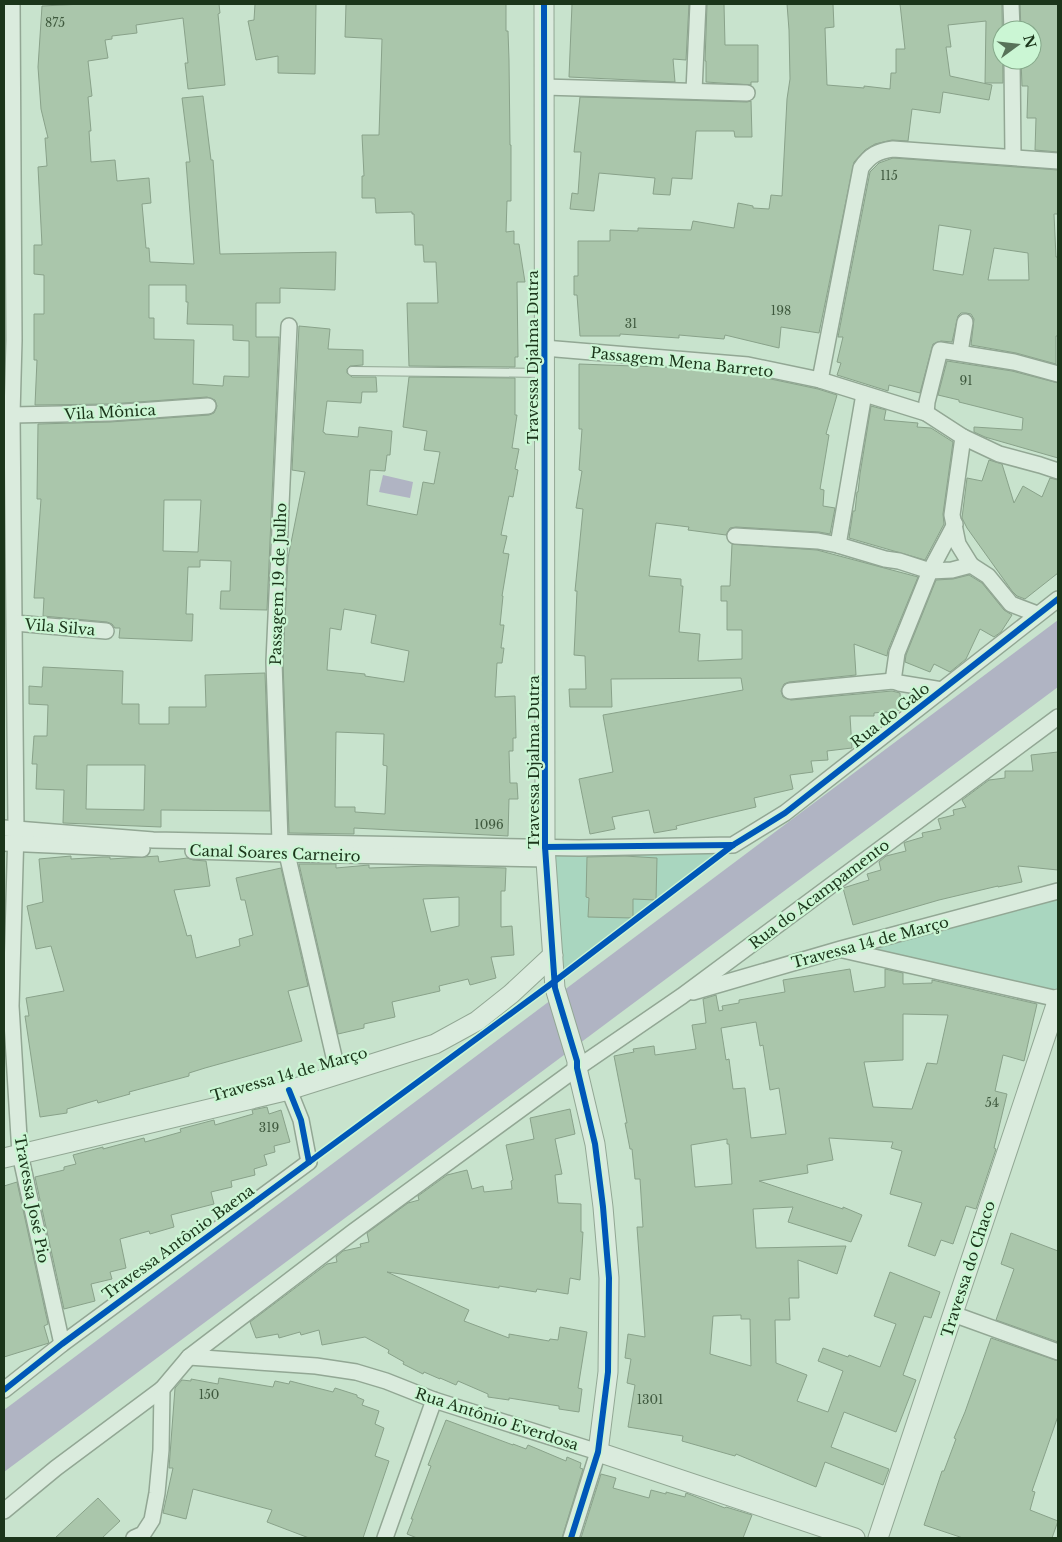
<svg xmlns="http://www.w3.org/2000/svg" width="1062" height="1542" viewBox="0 0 1062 1542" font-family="'Libre Baskerville',serif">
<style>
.green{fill:#a9d6bf}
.water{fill:#b0b4c3}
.building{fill:#aac6ab;stroke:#89a28a;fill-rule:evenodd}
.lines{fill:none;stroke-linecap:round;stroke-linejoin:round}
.service-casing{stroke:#92a794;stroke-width:10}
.minor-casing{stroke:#92a794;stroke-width:18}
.tertiary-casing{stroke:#92a794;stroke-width:21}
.service{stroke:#daebdd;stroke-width:8}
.minor{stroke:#daebdd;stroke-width:15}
.tertiary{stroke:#daebdd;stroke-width:19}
.cycleway-casing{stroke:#cbf6d4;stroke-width:9}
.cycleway{stroke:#0057b8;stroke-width:6}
.labels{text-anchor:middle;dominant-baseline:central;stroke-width:4.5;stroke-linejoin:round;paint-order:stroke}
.number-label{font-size:12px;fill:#3f593e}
.street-label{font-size:15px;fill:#1b351a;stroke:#cbf6d4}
</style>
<rect width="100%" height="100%" fill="#c8e3cd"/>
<g class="green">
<polygon points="542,846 574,849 726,853 557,982"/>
<polygon points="1058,891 1058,992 851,946"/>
</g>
<g class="water">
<polygon points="383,475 413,482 410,498 379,492"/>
<polygon points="1058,620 1058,687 4,1472 4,1410"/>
</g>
<g class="building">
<path d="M 83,4 L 219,4 L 220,13 L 218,14 L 225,85 L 188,89 L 185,63 L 188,63 L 183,18 L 136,25 L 137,33 L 112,36 L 112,39 L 105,40 L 108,58 L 88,61 L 92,96 L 88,97 L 91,131 L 89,131 L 91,162 L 115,160 L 117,181 L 149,178 L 151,203 L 142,204 L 146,248 L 149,248 L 150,262 L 194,264 L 186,162 L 190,162 L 182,98 L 203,96 L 211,160 L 213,160 L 220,254 L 336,252 L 335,290 L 280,288 L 280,303 L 256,303 L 256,337 L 279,337 L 267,610 L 220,609 L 221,591 L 230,591 L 231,561 L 200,560 L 200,567 L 188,567 L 186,614 L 193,614 L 192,641 L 119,638 L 120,628 L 115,628 L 112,624 L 107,622 L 43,616 L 44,598 L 34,598 L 41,499 L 37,499 L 38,424 L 110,422 L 209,415 L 214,413 L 217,406 L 215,400 L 207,397 L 110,404 L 35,405 L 37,360 L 34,360 L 34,314 L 44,314 L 44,275 L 34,274 L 34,245 L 42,245 L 38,167 L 47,166 L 45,138 L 48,138 L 41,109 L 38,67 L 42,6 ZM 149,285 L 186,285 L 186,302 L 188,302 L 187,324 L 233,325 L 233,340 L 249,341 L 249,377 L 224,376 L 223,386 L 193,384 L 194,340 L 154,339 L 154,318 L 149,318 ZM 164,500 L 201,500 L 198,552 L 163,551 Z"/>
<polygon points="255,4 316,4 315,74 278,73 278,56 256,60 248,21 254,20"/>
<polygon points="346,4 506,4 506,31 508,31 509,60 510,145 511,145 511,201 507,201 506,232 514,231 514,244 519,244 525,282 517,282 518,357 515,357 515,367 409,366 407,303 438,303 436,262 424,262 423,245 415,245 414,214 412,214 412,212 376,213 375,198 362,198 362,176 364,176 362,135 379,135 382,39 345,37"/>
<polygon points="572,4 689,4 686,60 673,59 675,82 569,77"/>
<polygon points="707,4 724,4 725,45 758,45 758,82 751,82 751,85 706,82 706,61 705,61"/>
<polygon points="787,4 833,4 834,27 825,28 827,85 864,88 864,86 890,89 891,73 896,73 896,49 905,49 900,4 1002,4 1003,83 985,83 986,21 948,25 951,47 946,47 950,76 992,85 989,100 943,92 940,113 912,109 908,141 892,140 875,144 865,150 854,162 819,333 781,327 779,348 725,335 724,339 679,335 679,338 620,334 620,336 580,336 577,295 574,295 574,276 578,276 578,241 610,241 610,230 638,231 638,228 691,230 693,221 734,228 738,203 753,206 753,208 769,209 771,195 782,196 787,99 790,79 789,30"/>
<polygon points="1020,4 1058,4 1058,152 1035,150 1036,118 1027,118 1028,86 1022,86 1021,60 1032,60 1032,30 1021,30"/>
<polygon points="580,97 747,102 751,101 752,137 735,137 734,131 696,131 692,179 672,178 670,195 653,194 655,178 599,173 594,211 570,209 572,193 578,194 581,152 574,152"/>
<path d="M 893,158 L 1058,170 L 1058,214 L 1054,214 L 1056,257 L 1058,257 L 1058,336 L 1056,336 L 1056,364 L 1016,353 L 971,345 L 974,319 L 971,314 L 966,313 L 961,313 L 958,316 L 952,342 L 941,341 L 933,344 L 920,393 L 889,385 L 888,391 L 837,375 L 841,363 L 837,362 L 843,337 L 838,337 L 870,172 L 879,163 ZM 939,225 L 971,230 L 963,275 L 933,270 ZM 994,248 L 1028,253 L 1029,280 L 988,280 Z"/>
<path d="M 299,326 L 330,329 L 328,349 L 363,350 L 363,365 L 350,366 L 347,369 L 347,373 L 352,377 L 376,377 L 377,392 L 362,392 L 361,403 L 327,401 L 323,432 L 325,433 L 325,434 L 358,437 L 359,427 L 392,431 L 390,455 L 387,455 L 385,471 L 370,470 L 367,505 L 417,515 L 423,482 L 434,484 L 440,452 L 424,450 L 427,431 L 403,427 L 409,377 L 515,378 L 515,415 L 517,415 L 512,448 L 519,449 L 515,469 L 518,470 L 513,497 L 509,496 L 501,535 L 507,536 L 503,553 L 509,554 L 502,596 L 503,596 L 500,625 L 504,625 L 501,648 L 504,648 L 502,663 L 497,663 L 495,697 L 515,696 L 516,738 L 513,738 L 513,751 L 509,751 L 510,783 L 517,783 L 518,799 L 509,799 L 508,836 L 354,828 L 354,834 L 289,833 L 283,662 L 288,558 L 305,472 L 292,470 ZM 344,609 L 376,615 L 371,643 L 409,651 L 404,682 L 365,676 L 365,674 L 327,670 L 330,628 L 341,630 ZM 336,732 L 384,734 L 383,765 L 387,766 L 385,814 L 355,812 L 355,807 L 335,807 Z"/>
<polygon points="947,361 1012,371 1058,383 1058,458 985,437 974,432 974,427 1022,430 1023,418 959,402 959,400 938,395"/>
<polygon points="579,364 662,367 747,374 818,389 837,395 826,434 829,435 820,489 824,490 823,506 835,508 830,534 819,532 736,527 730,528 726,535 688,530 689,527 656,523 649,576 681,579 681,586 683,586 679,632 700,634 698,661 742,659 742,630 727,630 727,601 721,601 721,586 730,586 732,544 817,550 918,577 888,650 887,656 854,644 856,675 789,682 784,684 781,691 783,697 791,700 892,691 900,693 901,710 874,713 874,716 850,716 852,748 827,751 828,760 811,761 813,772 790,775 793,789 754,798 756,807 676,826 677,829 654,833 649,810 612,817 615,829 590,834 579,779 613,772 603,715 743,690 741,678 611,679 612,707 570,707 569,689 586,689 585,656 574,655 577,591 575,591 583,509 576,508 582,471 579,470 582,429 579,429"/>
<polygon points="871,406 886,410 884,420 918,423 917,427 931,428 953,442 943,514 944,524 925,560 849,538 853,511 855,511 857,492 858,492 860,474"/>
<polygon points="989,460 1002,464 1014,503 1023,486 1042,497 1050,478 1058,480 1058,573 1025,599 1017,596 1012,591 967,528 962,518 967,478 982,481"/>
<polygon points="969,575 982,583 1004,610 1012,615 1001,632 994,637 980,629 966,659 950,672 934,664 930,672 905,662 906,655 936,580 953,579"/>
<path d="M 43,667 L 123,671 L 122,704 L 139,704 L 139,724 L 169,724 L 169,707 L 206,707 L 205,675 L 265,673 L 270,811 L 161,810 L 161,827 L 63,823 L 64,790 L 36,789 L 37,764 L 32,764 L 34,736 L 47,736 L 48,705 L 29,704 L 29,686 L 42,687 ZM 87,765 L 145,765 L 144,810 L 86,809 Z"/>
<polygon points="1058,752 1058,870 1018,866 1022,882 998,887 998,886 939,900 853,925 843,888 869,880 867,874 881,870 879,862 886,856 906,851 904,843 906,842 923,837 922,833 941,829 938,819 954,815 953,810 966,807 962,800 989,780 1005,778 1005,771 1033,771 1031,755"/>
<polygon points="71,856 71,859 103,857 110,857 110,859 158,856 159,862 187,858 193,860 206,861 210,886 174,890 187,936 191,935 196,958 240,946 239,939 253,935 245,900 241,900 236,878 281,868 308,986 288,991 302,1041 205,1068 189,1073 189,1076 129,1092 130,1094 98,1103 97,1100 67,1109 67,1113 40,1117 25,1016 29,1016 26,998 64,991 51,946 36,949 27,906 43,902 39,859"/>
<polygon points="625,856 657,858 656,900 633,899 633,918 588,917 589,898 586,897 587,857"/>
<path d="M 299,864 L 336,864 L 336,868 L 369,865 L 369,868 L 430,866 L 506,868 L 505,891 L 501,891 L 501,927 L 512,926 L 514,955 L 491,957 L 496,978 L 470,985 L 468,979 L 439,986 L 440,991 L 392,1002 L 395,1017 L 364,1024 L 364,1028 L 338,1034 ZM 459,897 L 459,926 L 431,932 L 423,899 Z"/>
<path d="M 850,969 L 854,992 L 885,987 L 885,969 L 903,973 L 903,984 L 932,983 L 932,980 L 1037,1004 L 1024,1061 L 1003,1055 L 995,1091 L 1007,1094 L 994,1148 L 996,1149 L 976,1209 L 966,1206 L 953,1244 L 941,1240 L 935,1256 L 908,1246 L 922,1203 L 890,1194 L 902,1151 L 891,1148 L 893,1142 L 829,1138 L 833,1160 L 807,1165 L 808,1173 L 759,1181 L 843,1209 L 843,1207 L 862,1215 L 851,1242 L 788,1222 L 793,1207 L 753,1209 L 756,1248 L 846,1246 L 837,1274 L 798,1260 L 799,1298 L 789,1298 L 790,1320 L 775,1320 L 776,1363 L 807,1375 L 797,1401 L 828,1412 L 843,1371 L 818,1361 L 823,1348 L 848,1357 L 849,1355 L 880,1367 L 896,1324 L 874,1316 L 890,1272 L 940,1292 L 931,1318 L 924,1316 L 903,1375 L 916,1380 L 896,1432 L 844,1412 L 831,1447 L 889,1469 L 883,1485 L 825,1462 L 816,1487 L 736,1454 L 735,1456 L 682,1441 L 683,1436 L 628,1427 L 635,1385 L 627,1383 L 631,1359 L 625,1358 L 628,1334 L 645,1337 L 637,1227 L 643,1227 L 640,1179 L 635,1179 L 632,1149 L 630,1149 L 625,1123 L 627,1123 L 614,1056 L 634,1052 L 633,1049 L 654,1046 L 655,1055 L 696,1049 L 692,1025 L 706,1023 L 703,999 L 716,995 L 719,1011 L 723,1010 L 722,1006 L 739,1003 L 739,1000 L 785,992 L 783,980 ZM 903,1014 L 948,1015 L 937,1064 L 927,1063 L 912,1109 L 873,1107 L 864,1062 L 903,1060 ZM 756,1022 L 760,1046 L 763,1045 L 770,1090 L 779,1088 L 786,1134 L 751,1138 L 745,1088 L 733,1089 L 729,1059 L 726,1060 L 721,1028 ZM 727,1139 L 727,1144 L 729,1144 L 732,1184 L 695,1187 L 691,1145 ZM 741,1315 L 741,1319 L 750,1319 L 751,1366 L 710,1354 L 713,1316 Z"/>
<polygon points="267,1107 269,1114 281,1110 290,1142 274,1146 275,1152 264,1155 267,1165 254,1169 255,1175 231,1181 232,1187 211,1192 214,1204 171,1215 174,1227 150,1234 149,1231 120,1239 126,1268 110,1272 112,1279 91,1284 95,1301 64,1309 35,1177 64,1170 64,1167 76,1164 73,1155 103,1147 103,1149 144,1138 145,1142 181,1132 180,1129 214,1120 215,1125 253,1114 252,1110"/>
<polygon points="570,1109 575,1134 555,1139 562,1174 555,1175 558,1203 581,1204 581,1232 583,1232 580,1280 570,1278 568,1294 537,1289 536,1292 499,1286 499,1288 387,1272 469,1310 464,1321 509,1338 509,1334 549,1341 550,1339 558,1340 560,1327 587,1332 578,1388 582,1389 579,1412 559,1409 559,1406 509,1398 509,1400 488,1397 488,1394 458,1381 456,1385 440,1378 440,1379 424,1372 423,1374 403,1364 404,1362 388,1353 389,1350 365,1337 322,1345 319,1330 301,1335 300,1332 279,1338 278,1334 256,1338 250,1322 327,1264 337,1262 336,1257 343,1251 361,1247 360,1244 369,1242 367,1233 408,1203 419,1200 418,1196 447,1175 467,1170 472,1189 483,1186 484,1192 512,1189 511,1181 513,1180 506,1145 534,1139 530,1118"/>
<polygon points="17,1182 48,1324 44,1326 49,1343 4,1357 4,1186"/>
<polygon points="1011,1233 1058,1251 1058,1342 996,1320 1014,1269 1001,1264"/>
<polygon points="991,1338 1058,1361 1058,1416 1032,1491 1035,1492 1030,1510 1058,1521 1052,1538 963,1538 924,1525 942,1471 944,1471 956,1439 954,1438 965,1412"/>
<polygon points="219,1378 273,1387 275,1381 289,1384 290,1381 333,1392 335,1388 357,1395 357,1397 364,1400 362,1405 379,1411 375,1424 384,1428 375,1456 389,1461 363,1538 309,1538 267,1522 272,1510 193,1489 186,1519 163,1513 173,1468 169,1468 175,1388 182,1380 191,1381 191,1379 218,1384"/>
<polygon points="446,1420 513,1445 513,1444 526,1449 528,1445 566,1461 567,1457 581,1463 580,1468 583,1469 562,1538 417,1538 407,1534 413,1519 411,1519 431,1466 428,1465"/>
<polygon points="601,1474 616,1478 613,1488 649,1498 651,1490 666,1494 666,1492 685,1497 686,1493 725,1508 726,1507 752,1515 743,1538 581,1538"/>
<polygon points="98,1498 120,1521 102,1538 55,1538"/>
</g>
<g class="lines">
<g class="service-casing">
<polyline id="service" points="352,371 545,373"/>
</g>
<g class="minor-casing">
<g id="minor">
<polyline points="12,4 14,340 12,415 16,830 11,1006 20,1154 62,1344"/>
<polyline points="1011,4 1012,30"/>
<polyline points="1012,60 1013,156"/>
<polyline points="544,87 747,93"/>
<polyline points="694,91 698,4"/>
<polyline points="544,348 748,365 820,380 926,413 963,437 952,515 958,544 971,565"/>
<polyline points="960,352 965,322"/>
<path d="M 820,380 L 861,168 C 870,155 878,151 893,149 L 1058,161"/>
<polyline points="926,413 927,402 940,350 1014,362 1058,374"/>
<polyline points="12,415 110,413 208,406"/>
<polyline points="963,437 999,454 1040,465 1058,471"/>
<polyline points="735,536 818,541 838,545 885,559 899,561 930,571 952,570 971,565 988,576 1011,604 1037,614"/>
<polyline points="838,545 864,394"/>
<polyline points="15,623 106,631"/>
<polyline points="893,681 897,653 930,571 955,524"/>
<polyline points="790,691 893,681 899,683 942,690"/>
<polyline points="4,828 153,840 579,848 733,845 785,813 1058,599"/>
<polyline points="280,842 274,662 289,326"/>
<polyline points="4,843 142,849"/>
<polyline points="193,851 287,854 547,859"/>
<polyline points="287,854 338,1074"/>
<polyline points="843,950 1058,999"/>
<polyline points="693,992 841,949 1058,891"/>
<polyline points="953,1314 1058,1352"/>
<polyline points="189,1357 316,1366 356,1372 386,1381 434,1400 598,1452 571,1538"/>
<polyline points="4,1390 62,1344 309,1162 301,1120 289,1090"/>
<polyline points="4,1511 56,1468 162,1389 189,1357 353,1232 577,1068 682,996 1058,717"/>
<polyline points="134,1538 143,1534 152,1520 157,1493 161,1450 162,1389"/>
<polyline points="385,1538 434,1400"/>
</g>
</g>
<g class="tertiary-casing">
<g id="tertiary">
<polyline points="544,4 545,847 555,988 577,1061 577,1068 595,1144 603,1207 609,1278 608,1372 598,1452 855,1538"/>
<polyline points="4,1158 289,1090 435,1044 477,1021 511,994 553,955"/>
<polyline points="878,1538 1058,999"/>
</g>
</g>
<use href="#service" class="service"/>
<use href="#minor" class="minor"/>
<use href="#tertiary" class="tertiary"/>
<g class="cycleway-casing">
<g id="cycleway">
<polyline points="544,4 545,847 555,988 577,1061 577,1068 595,1144 603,1207 609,1278 608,1372 598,1452 571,1538"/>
<polyline points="545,847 733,845"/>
<polyline points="289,1090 301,1120 309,1162"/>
<polyline points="4,1390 62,1344 555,981 733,845 785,813 1058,599"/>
</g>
</g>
<use href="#cycleway" class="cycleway"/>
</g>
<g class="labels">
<g class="number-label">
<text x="55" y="22">875</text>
<text x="889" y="175">115</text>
<text x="781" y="310">198</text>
<text x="631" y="323">31</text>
<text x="966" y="380">91</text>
<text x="489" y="824">1096</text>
<text x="992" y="1102">54</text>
<text x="269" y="1127">319</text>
<text x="209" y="1394">150</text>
<text x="650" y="1399">1301</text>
</g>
<g class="street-label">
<text transform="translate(532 357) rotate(-90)">Travessa Djalma Dutra</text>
<text transform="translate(682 362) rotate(6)">Passagem Mena Barreto</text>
<text transform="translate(110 412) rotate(-3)">Vila Mônica</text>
<text transform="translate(278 584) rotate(-88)">Passagem 19 de Julho</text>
<text transform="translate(60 627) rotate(5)">Vila Silva</text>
<text transform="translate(890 715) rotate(-38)">Rua do Galo</text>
<text transform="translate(533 762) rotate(-90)">Travessa Djalma Dutra</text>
<text transform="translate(275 853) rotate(2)">Canal Soares Carneiro</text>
<text transform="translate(819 894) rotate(-37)">Rua do Acampamento</text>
<text transform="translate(870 942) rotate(-15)">Travessa 14 de Março</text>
<text transform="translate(289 1074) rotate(-16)">Travessa 14 de Março</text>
<text transform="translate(32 1199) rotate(79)">Travessa José Pio</text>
<text transform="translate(178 1242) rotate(-36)">Travessa Antônio Baena</text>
<text transform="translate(968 1269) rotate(-72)">Travessa do Chaco</text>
<text transform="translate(497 1419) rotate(18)">Rua Antônio Everdosa</text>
</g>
</g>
<rect width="1062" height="1542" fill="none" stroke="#1b351a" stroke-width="10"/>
<g transform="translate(1017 45) rotate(75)"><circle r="24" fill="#cbf6d4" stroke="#85a98a"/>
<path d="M0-4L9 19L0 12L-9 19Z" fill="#587259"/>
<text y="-8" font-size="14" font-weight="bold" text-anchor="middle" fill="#1b351a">N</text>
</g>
</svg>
